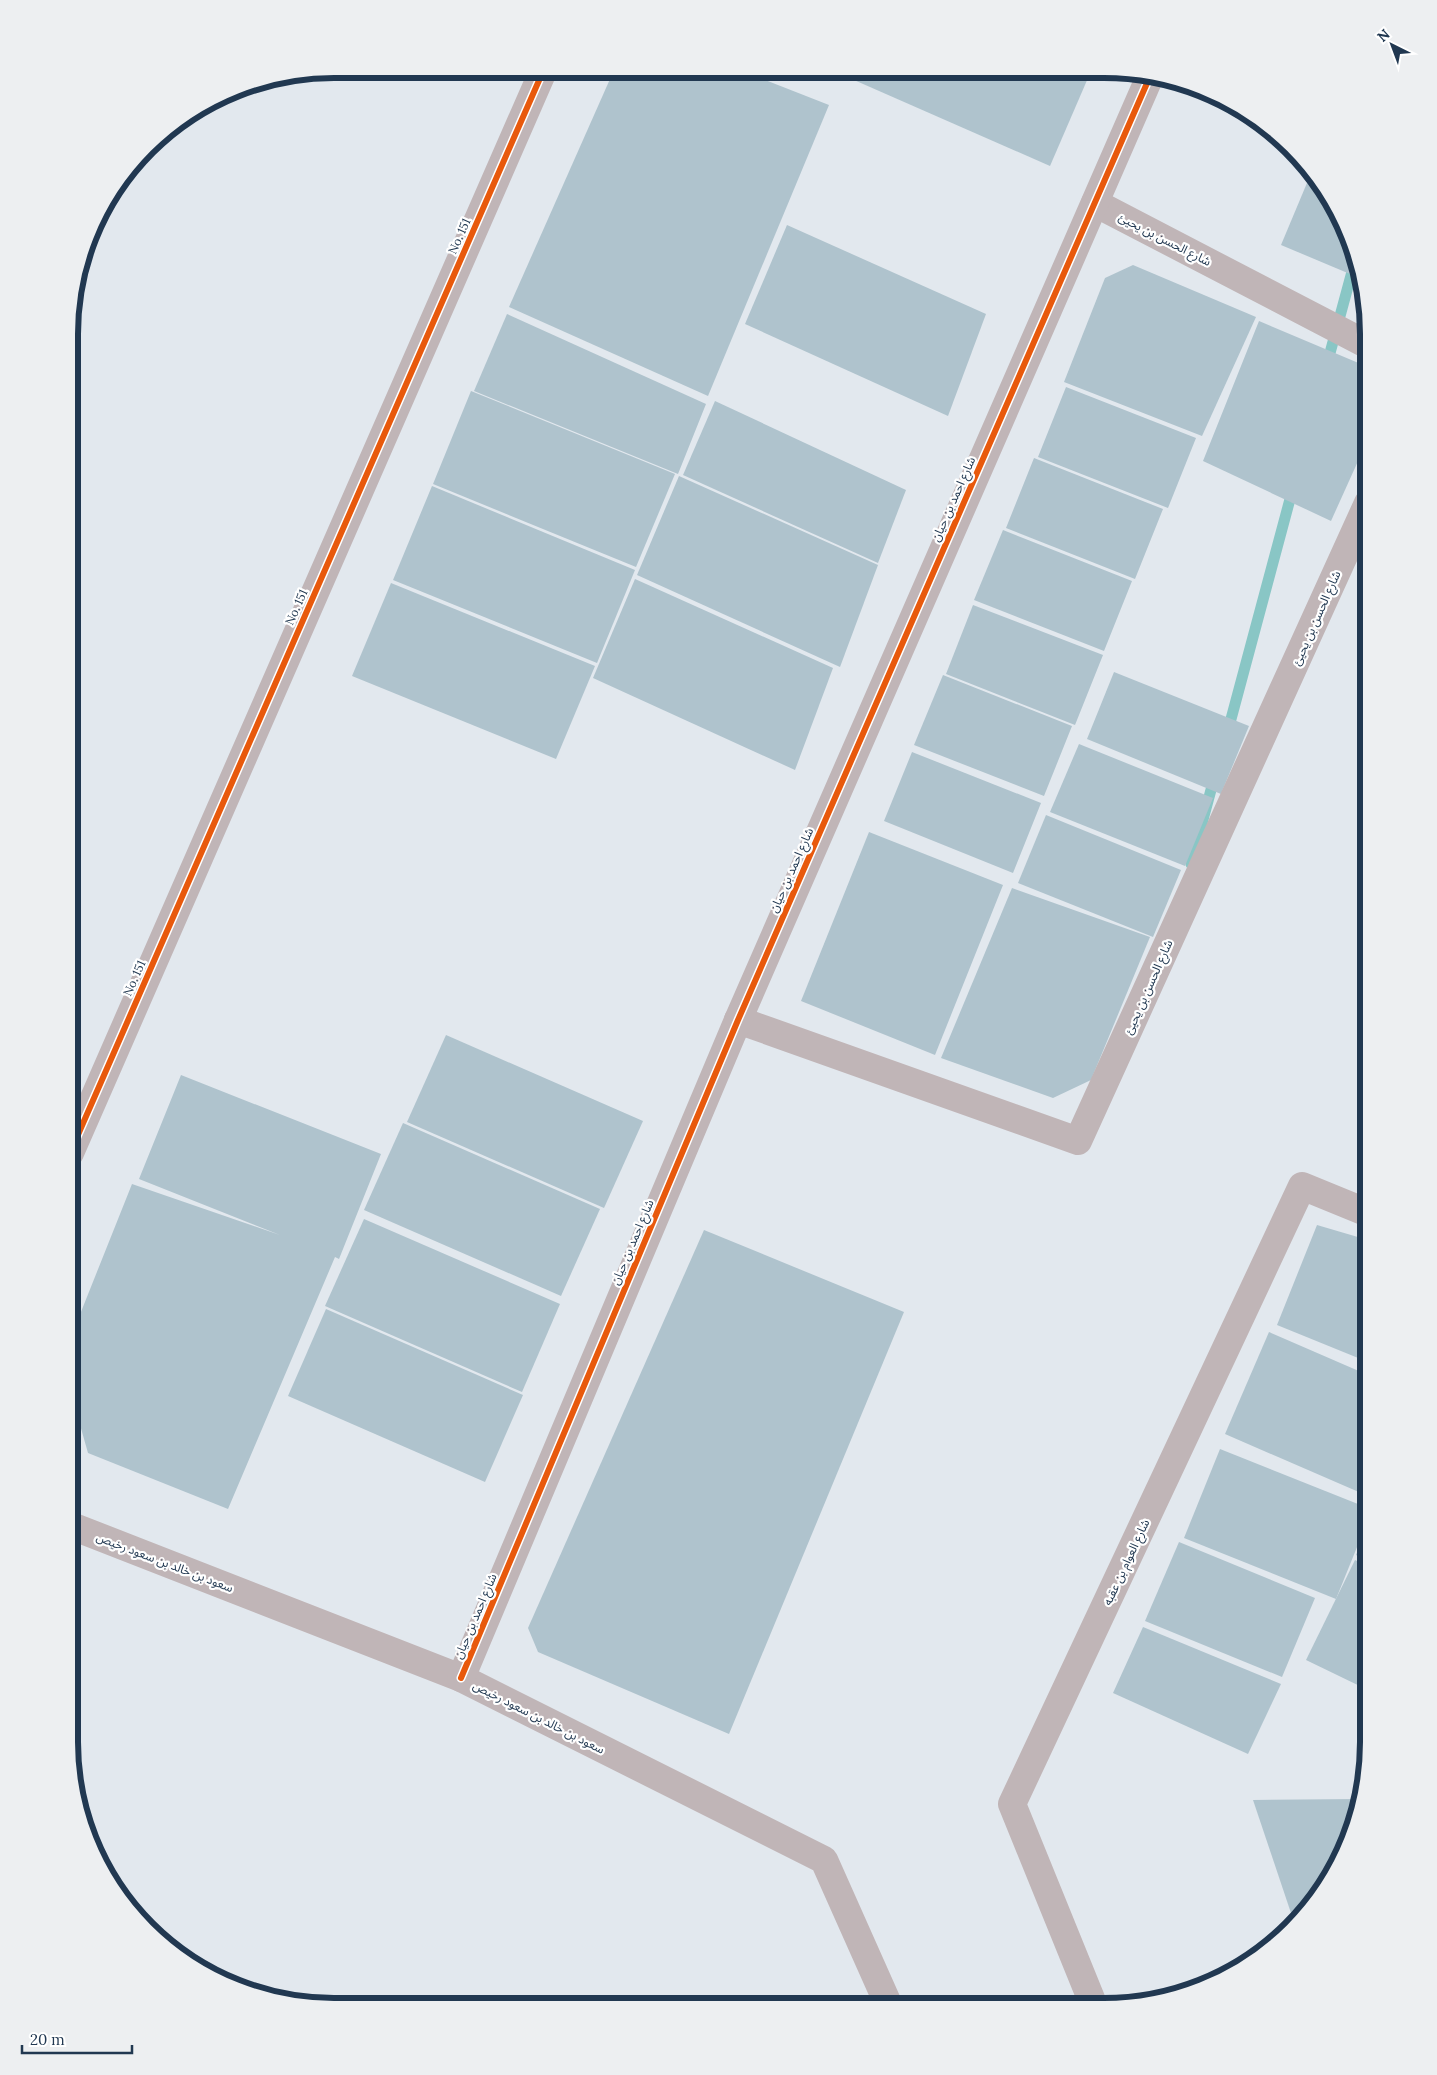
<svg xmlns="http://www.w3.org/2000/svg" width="1437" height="2075" viewBox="0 0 1437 2075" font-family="Lora,'Noto Sans Arabic',serif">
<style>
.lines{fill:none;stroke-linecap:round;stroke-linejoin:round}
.stream{stroke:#89c6c5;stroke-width:11}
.building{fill:#afc3cd}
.minor{stroke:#c0b5b7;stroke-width:28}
.cycleway-casing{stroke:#fff;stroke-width:9}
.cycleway{stroke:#e8590c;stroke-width:6}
.labels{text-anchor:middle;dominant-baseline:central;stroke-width:4.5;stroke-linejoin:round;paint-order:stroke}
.street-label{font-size:12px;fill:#213851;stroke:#fff}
.rim{fill:none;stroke:#213851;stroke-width:6}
</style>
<rect width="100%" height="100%" fill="#e2e8ee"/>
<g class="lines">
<g class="stream">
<polyline points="1327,364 1356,257"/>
<polyline points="1227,734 1293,488"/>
<polyline points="1191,864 1215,775"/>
</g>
</g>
<g class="building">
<polygon points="614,70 740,70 829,105 708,396 509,307"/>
<polygon points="859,70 1091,71 1050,166 854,80"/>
<polygon points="1312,171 1341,217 1356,258 1350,274 1281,245"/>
<polygon points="787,225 986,314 948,416 745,324"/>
<polygon points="1133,265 1256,317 1202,436 1064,382 1105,278"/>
<polygon points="507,314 706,404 678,474 474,391"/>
<polygon points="1259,321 1368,367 1368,439 1331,521 1203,461"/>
<polygon points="1066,387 1196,438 1168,508 1038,457"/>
<polygon points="471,391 675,474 636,567 433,484"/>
<polygon points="715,401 906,490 878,563 683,475"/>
<polygon points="1034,458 1163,509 1135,579 1006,528"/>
<polygon points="679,476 878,565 840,667 637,575"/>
<polygon points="432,486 635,570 597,663 393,580"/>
<polygon points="1003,530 1132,581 1104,651 974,600"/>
<polygon points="635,579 833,668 795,770 593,678"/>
<polygon points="391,583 595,666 556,759 352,676"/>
<polygon points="973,605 1103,655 1075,725 946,674"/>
<polygon points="1114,672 1249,726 1221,794 1087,739"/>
<polygon points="943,675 1072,726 1044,796 914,745"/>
<polygon points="1079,744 1213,798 1185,866 1050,812"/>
<polygon points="912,752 1041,803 1013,873 884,821"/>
<polygon points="1046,815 1181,870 1153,937 1018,883"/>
<polygon points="869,832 1003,885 935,1055 801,1001"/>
<polygon points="1012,888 1150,937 1091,1080 1053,1098 941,1058"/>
<polygon points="446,1035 643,1121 604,1208 407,1122"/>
<polygon points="181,1075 381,1154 339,1259 335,1257 228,1509 88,1453 69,1386 69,1342 132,1184 280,1235 139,1179"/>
<polygon points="403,1123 600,1209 561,1296 364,1210"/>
<polygon points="364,1219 560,1304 522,1392 325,1306"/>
<polygon points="1317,1225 1368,1240 1368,1362 1277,1325"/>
<polygon points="704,1230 904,1312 729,1734 538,1652 528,1628"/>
<polygon points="326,1309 523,1395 485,1482 288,1396"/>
<polygon points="1269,1332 1368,1375 1368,1496 1225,1434"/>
<polygon points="1220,1449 1368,1508 1368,1520 1336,1599 1184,1538"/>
<polygon points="1368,1527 1368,1561 1356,1555"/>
<polygon points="1179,1542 1315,1598 1282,1677 1145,1621"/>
<polygon points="1355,1560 1368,1566 1368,1690 1306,1660"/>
<polygon points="1143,1627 1281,1684 1248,1754 1113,1693"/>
<polygon points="1360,1799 1354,1827 1323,1889 1294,1922 1253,1800"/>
</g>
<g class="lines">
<g class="minor">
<polyline points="1095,203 1368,345"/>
<polyline points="738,1020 1078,1141 1368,503"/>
<polyline points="70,1153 544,69"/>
<polyline points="69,1525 461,1678 824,1860 889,2006"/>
<polyline points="461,1678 738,1020 1151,74"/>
<polyline points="1094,2006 1012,1804 1302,1186 1368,1213"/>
</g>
<g class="cycleway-casing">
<g id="cycleway">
<polyline points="70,1153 544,69"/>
<polyline points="461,1678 738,1020 1151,74"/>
</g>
</g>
<use href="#cycleway" class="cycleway"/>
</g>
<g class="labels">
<g class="street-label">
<text transform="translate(459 236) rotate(-66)">No. 151</text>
<text transform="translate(1165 239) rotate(27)">شارع الحسن بن يحيئ</text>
<text transform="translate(953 499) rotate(-66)">شارع احمد بن حيان</text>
<text transform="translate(296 607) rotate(-66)">No. 151</text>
<text transform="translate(1316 618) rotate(-66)">شارع الحسن بن يحيئ</text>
<text transform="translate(791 870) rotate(-66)">شارع احمد بن حيان</text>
<text transform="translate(134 978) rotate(-66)">No. 151</text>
<text transform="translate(1148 987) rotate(-66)">شارع الحسن بن يحيئ</text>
<text transform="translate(632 1242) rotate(-67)">شارع احمد بن حيان</text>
<text transform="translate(165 1562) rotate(21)">سعود بن خالد بن سعود رخيص</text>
<text transform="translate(1126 1562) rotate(-65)">شارع العوام بن عقبه</text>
<text transform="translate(475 1616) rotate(-67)">شارع احمد بن حيان</text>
<text transform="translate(539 1717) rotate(27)">سعود بن خالد بن سعود رخيص</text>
</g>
</g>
<path d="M0 0H1437V2075H0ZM334 78H1104A256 256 0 0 1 1360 334V1742A256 256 0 0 1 1104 1998H334A256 256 0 0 1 78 1742V334A256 256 0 0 1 334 78Z" fill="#edeff1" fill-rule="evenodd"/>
<path class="rim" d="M334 78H1104A256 256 0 0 1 1360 334V1742A256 256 0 0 1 1104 1998H334A256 256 0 0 1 78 1742V334A256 256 0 0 1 334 78Z"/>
<g transform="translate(1392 45) rotate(318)" stroke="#ffffff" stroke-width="4" paint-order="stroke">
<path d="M0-4L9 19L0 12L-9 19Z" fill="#213851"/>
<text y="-8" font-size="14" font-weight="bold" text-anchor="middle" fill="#213851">N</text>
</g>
<path d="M22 2045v8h110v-8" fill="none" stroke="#213851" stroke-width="2.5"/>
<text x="30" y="2045" font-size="15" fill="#213851" stroke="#ffffff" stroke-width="4" paint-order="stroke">20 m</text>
</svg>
